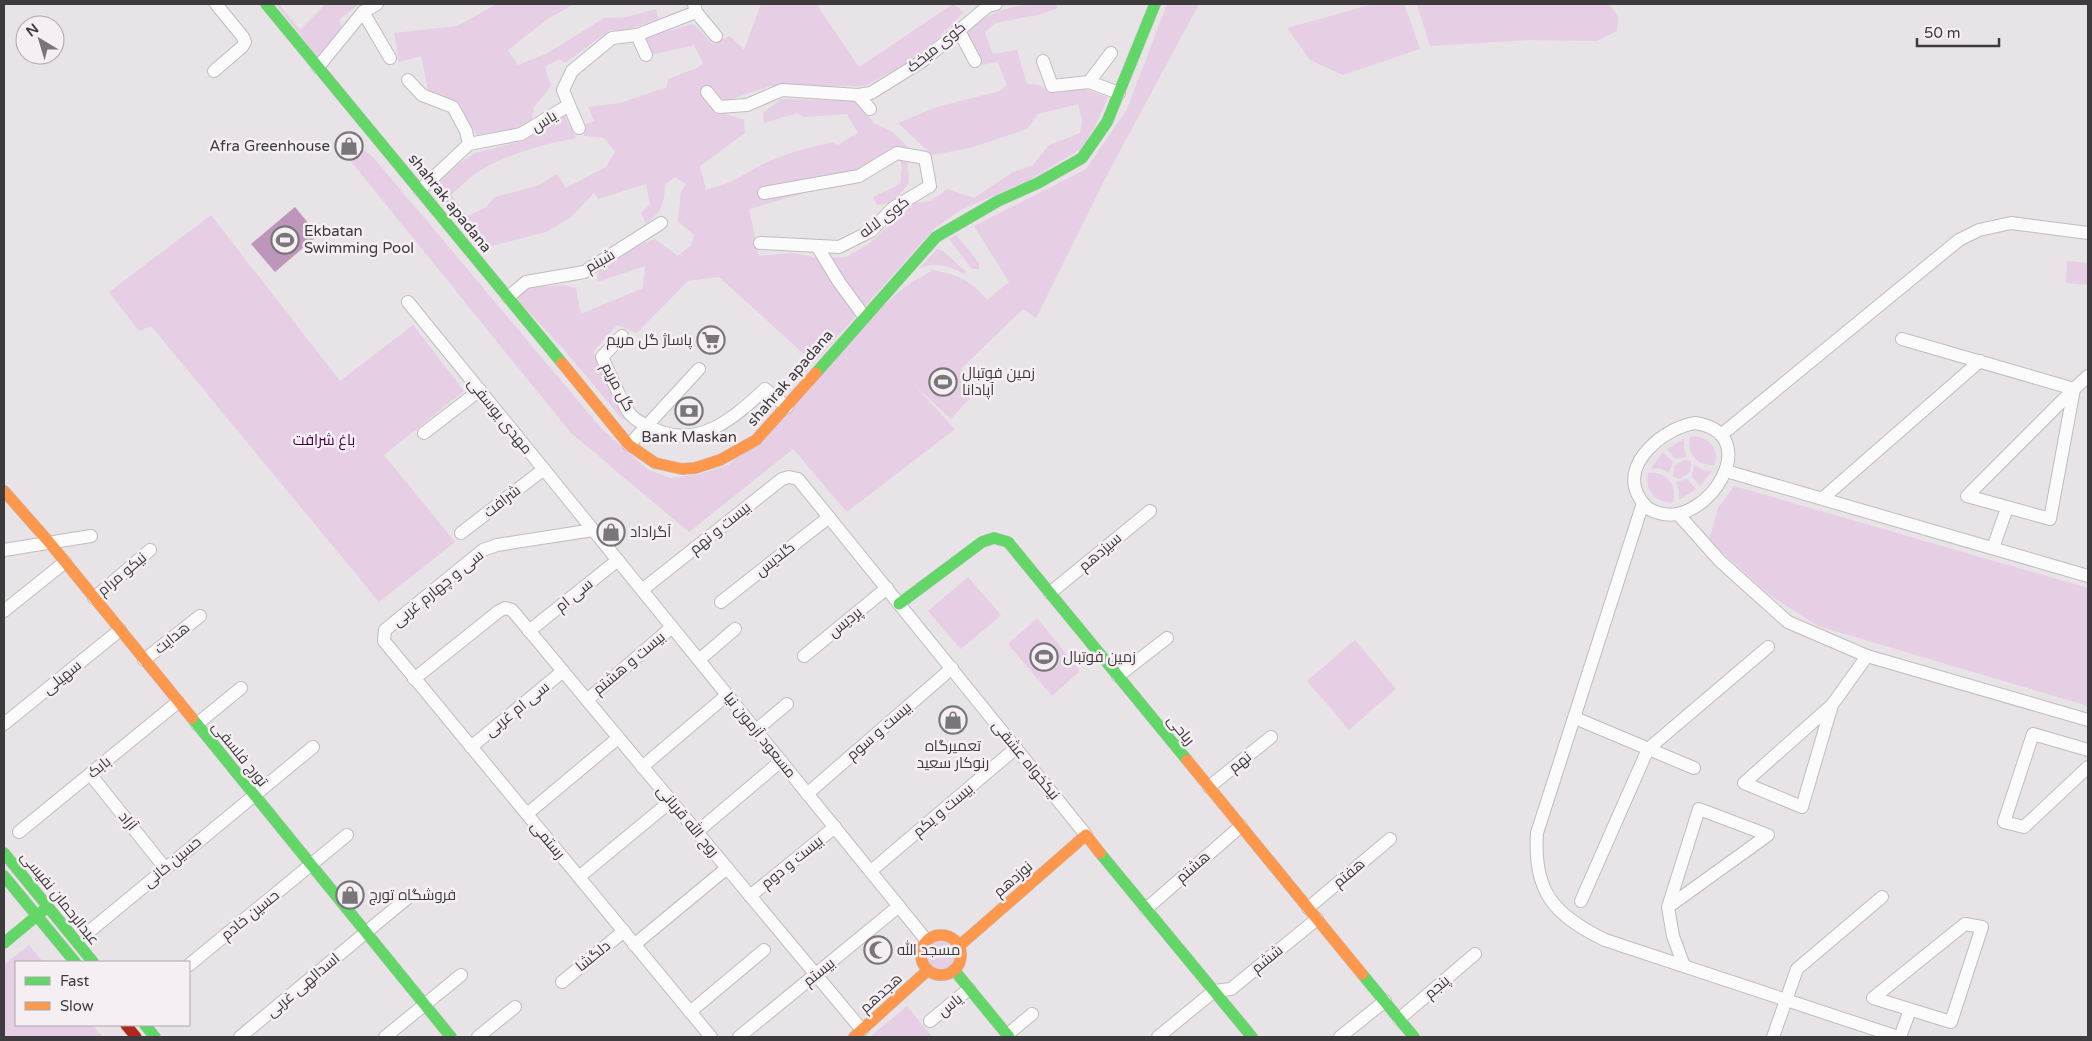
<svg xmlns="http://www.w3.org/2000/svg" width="2092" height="1041" viewBox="0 0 2092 1041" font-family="'Varela Round',Cairo,sans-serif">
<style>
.green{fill:#e6cfe4}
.water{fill:#be95bb}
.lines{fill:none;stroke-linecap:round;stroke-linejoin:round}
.street-casing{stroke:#bfbdbf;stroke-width:14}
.fast-casing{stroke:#bfbdbf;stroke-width:12}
.slow-casing{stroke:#bfbdbf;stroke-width:12}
.jam-casing{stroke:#bfbdbf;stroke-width:12}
.street{stroke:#fbfbfb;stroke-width:12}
.fast{stroke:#63d668;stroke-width:11}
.slow{stroke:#ff974d;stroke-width:11}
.jam{stroke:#b3261e;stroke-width:11}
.labels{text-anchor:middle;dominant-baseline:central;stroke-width:5;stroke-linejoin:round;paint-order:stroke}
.street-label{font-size:15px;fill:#3d3b3d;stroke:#f5eff4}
.poi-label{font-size:15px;fill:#3d3b3d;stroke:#f5eff4;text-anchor:start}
.park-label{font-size:15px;fill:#490048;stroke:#f5eff4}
</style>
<rect width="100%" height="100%" fill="#e7e3e6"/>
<g class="green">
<polygon points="276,4 279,4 300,30 326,4 359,4 339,20 343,29 319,59"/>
<polygon points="497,4 575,4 549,18 508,50 518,65 546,54 604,18 627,17 656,9 659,19 626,30 610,30 565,63 559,59 545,67 551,86 534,107 531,122 519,128 477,135 455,101 428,90 421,56 399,62 394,33 457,26"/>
<path d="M 761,4 L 818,4 L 821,11 L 859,67 L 953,4 L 964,12 L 930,46 L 907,63 L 865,86 L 770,86 L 726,101 L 704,87 C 699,108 729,115 744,120 L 745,133 L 700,166 L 706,190 L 731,182 L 763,164 L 793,152 L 833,142 L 838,145 L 858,133 L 847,114 L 803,117 L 798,113 L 764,123 L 763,113 L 781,99 L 856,101 L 874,123 L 893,132 L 906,145 L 909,183 L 892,203 L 877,205 L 873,197 L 900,184 L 902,166 L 899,156 L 822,188 L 749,209 L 759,256 L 792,253 L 820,258 L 846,257 L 867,245 L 915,203 L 931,201 L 947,189 L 974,198 L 1013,172 L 1033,165 L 1049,145 L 1080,133 L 1082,120 L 1078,104 L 1038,114 L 1027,129 L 970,148 L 932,155 L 898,123 L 937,107 L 1000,91 L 1007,85 L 998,62 L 982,65 L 966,30 C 999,7 1016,4 1057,4 L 1058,8 L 1038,15 L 995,23 L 985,33 L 993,54 L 1017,50 L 1027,84 L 1039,85 L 1052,93 L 1084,89 L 1108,97 L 1095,127 L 1081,149 L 1029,180 L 961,210 L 936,227 L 803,375 L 794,368 L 806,356 L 719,277 L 688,281 L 637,333 L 617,325 L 593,352 L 628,419 L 622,419 L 565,351 L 516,298 L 530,287 L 564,285 L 576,288 L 581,314 L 643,288 L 645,266 L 597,282 L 598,270 L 641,244 L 655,239 L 678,256 L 691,245 L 694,235 L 678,221 L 681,192 L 686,184 L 675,177 L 665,185 C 664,206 662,210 646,224 L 641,213 L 650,204 L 646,184 L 598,199 L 594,193 L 570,218 L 546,232 L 483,248 L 434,187 L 458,164 L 475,153 L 523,141 L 565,116 L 576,138 C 542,145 504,154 475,174 C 466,180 459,188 451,195 L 467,216 L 485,208 L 495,197 L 537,186 L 557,174 L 566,188 L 606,167 L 615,152 L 604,138 L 584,136 L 584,125 L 594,121 L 588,107 L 620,103 L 667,87 L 668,79 L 697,68 L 703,63 L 694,45 L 651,55 L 644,38 L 693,24 L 713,44 L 730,36 L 744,50 Z"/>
<path d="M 1167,4 L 1199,4 L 1108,173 L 1036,318 L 1023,309 L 961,369 L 980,387 L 951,419 L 914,385 L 955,429 L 847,512 L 793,449 L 689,532 L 571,433 L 341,149 L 354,142 L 373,157 L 601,428 L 647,469 L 671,478 L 699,474 L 729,465 L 875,313 L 906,286 L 933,270 C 957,274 972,281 987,300 L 1009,282 L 974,226 L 1086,169 L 1127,109 Z"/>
<polygon points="1373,4 1404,4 1420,49 1343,75 1310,60 1287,28"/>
<polygon points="1417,4 1609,4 1618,16 1617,31 1597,41 1529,40 1430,46"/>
<polygon points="211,215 340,381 413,325 464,391 384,455 455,542 379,602 151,326 139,331 109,292"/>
<polygon points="956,235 979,263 979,269 972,269 949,239"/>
<path d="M 937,249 L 943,251 L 966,272 L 964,274 C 947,265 936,261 919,269 Z"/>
<polygon points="2067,261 2088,263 2088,285 2066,283"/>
<path d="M 1690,437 C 1707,434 1720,449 1715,465 C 1698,467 1686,453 1690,437 Z"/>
<polygon points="1684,439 1684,448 1687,457 1676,459 1667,449"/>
<polygon points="1663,452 1673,462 1669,473 1661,469 1651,468"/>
<polygon points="1684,460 1691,461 1690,472 1680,479 1673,477 1674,466"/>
<polygon points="1695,465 1703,470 1712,471 1700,486 1691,476"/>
<path d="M 1648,473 C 1665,471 1678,485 1673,502 C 1656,504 1644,490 1648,473 Z"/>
<polygon points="1687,479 1696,489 1679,500 1679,490 1676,482"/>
<polygon points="1734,486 2088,588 2088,706 1818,626 1768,594 1709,540 1718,508"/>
<polygon points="968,577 1001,615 961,649 928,611"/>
<polygon points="1037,618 1080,671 1052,696 1008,644"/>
<polygon points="1355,640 1396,689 1349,730 1307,681"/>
<circle cx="941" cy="955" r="14"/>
<polygon points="29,945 43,962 16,962 16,1025 93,1025 103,1037 4,1037 4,965"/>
<polygon points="907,1006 932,1037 870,1037"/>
</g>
<polygon class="water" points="295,207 318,235 275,272 251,244"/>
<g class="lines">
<g class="street-casing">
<g id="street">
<polyline points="694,4 696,12 716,36"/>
<polyline points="363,12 390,58"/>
<polyline points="958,29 975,61"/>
<polyline points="637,35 646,55"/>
<polyline points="1043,61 1052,86 1089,82 1119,93"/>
<polyline points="318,67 363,12 377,4"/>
<polyline points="214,71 242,47 245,42 243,37 216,4"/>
<polyline points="408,80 422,95 453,107 466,131 469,144"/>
<polyline points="1089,82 1111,53"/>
<polyline points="707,92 719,107 747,105 782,90 858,95 871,93 924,60 988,6 996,4"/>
<polyline points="858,95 870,109"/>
<polyline points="569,105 579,128"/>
<polyline points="420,190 469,144 521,134 569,105 563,90 572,71 612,38 637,35 696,12"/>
<polyline points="760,243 839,247 871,231 893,208 930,186 925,158 897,153 859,176 764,193"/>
<polyline points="817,246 839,282 864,316"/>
<polyline points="508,297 526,282 584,272 661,223"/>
<polyline points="408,302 927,941"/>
<path d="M 622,336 L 602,357 C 608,369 623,407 631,415 C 636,421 647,426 654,429 C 698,450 734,418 765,389 L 787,407"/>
<polyline points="1902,339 2074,389 2088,376"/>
<polygon points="2074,389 2050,519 1967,496"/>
<path d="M 1695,423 C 1767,434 1707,528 1659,513 C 1650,511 1643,505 1639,497 C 1619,463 1666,427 1695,423 Z"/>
<polyline points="424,433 480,390"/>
<polyline points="1721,435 1959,240 1979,230 2011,223 2088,233"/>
<polyline points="629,445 699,369"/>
<polyline points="1726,471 2088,576"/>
<polyline points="1823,498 1980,361"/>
<path d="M 1643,503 L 1537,833 C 1533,892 1554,915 1605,940 L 1898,1037"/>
<polyline points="1678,514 1720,561 1788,622 1867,656 2088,720"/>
<polyline points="593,530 497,545 483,550 385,630 384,641 711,1037"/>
<polyline points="461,533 544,469"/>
<polyline points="1993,548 2007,508"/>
<polyline points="4,550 91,536"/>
<polyline points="642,590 782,479 789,477 798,479 1086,835"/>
<polyline points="1050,593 1150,511"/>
<polyline points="94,598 150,550"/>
<polyline points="721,602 829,517"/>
<polyline points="4,611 65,562"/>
<polyline points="529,631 618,560"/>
<polyline points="804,656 887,588"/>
<polyline points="144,660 200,616"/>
<polyline points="699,660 735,629"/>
<polyline points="1118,676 1167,638"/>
<polyline points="414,679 499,611 505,608 512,610 862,1030"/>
<polyline points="587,700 672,627"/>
<polyline points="1832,705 1802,807 1744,783 1832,705 1867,656"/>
<polyline points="1575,718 1694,768"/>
<polyline points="4,724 120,630"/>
<polyline points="197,724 241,688"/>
<polyline points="756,730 787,704"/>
<polyline points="471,747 563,671"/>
<polyline points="2088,750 2033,734 2004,822 2024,827 2088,767"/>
<polyline points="642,767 727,695"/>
<polyline points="90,774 165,868"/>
<polyline points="1209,787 1271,737"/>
<polyline points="807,794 952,668"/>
<polyline points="527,814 618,738"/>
<polyline points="19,832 178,702"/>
<polyline points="697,832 781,761"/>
<polyline points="871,871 1016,748"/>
<polyline points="579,877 671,801"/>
<polyline points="750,896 835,827"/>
<polyline points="1581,901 1648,749 1768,647"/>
<polyline points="1668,907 1768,835 1699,809 1668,907 1673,936 1684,966"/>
<polyline points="1308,908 1390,839"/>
<polyline points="1146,909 1241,826"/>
<polygon points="1965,924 1982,927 1951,1022 1873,998"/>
<polyline points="91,930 313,747"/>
<polyline points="634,945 727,868"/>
<polyline points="189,965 347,835"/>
<polyline points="562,982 624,931"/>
<polyline points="690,1012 764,950"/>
<polyline points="1399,1019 1475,954"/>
<polyline points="930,1021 969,989"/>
<polyline points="1007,1035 1032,1014"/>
<polyline points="240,1037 411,895"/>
<polyline points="385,1037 461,975"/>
<polyline points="478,1037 515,1007"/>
<polyline points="739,1037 899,906"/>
<polyline points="1158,1037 1214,991 1231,989 1317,919"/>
<polyline points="1340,1037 1385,1001"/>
<polyline points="1773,1037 1797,969 1882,897"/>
<polyline points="1900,1037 1910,1010"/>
</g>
</g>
<g class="fast-casing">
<g id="fast">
<polyline points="266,4 562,363"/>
<polyline points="816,373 936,237 998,201 1038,183 1082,158 1107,122 1155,4"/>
<polyline points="899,604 982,542 994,538 1008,542 1187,760"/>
<polyline points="192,718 451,1037"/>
<polyline points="4,853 93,962"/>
<polyline points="1100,853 1252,1037"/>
<polyline points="4,876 75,962"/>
<polyline points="4,943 45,909"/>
<polyline points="954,970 1009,1037"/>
<polyline points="1362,974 1414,1037"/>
<polyline points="145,1025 155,1037"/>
</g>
</g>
<g class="slow-casing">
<g id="slow">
<polyline points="562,363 629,445 655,463 682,469 695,468 720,460 756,440 816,373"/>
<polyline points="4,491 49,542 192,718"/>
<polyline points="1187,760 1362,974"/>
<circle cx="941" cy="955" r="20"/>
<polyline points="959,946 1086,835 1100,853"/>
<polyline points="854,1037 928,970"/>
</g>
</g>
<g class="jam-casing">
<polyline id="jam" points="126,1025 136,1037"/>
</g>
<use href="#street" class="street"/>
<use href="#fast" class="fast"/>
<use href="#slow" class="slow"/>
<use href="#jam" class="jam"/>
</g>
<defs>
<g id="shop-ring" transform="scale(1.4375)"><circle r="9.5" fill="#f5eff4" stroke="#787678" stroke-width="1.5"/><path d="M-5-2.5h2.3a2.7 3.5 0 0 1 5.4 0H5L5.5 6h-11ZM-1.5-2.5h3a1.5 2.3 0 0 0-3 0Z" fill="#787678"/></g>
<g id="stadium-ring" transform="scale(1.4375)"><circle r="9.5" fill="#f5eff4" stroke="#787678" stroke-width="1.5"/><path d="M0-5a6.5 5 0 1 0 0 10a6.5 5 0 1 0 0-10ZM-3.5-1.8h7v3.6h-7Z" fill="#787678"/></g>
<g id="supermarket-ring" transform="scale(1.4375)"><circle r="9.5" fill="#f5eff4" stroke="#787678" stroke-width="1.5"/><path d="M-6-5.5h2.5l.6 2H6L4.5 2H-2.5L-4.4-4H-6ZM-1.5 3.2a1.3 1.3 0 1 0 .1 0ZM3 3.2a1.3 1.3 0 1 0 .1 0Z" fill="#787678"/></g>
<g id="bank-ring" transform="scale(1.4375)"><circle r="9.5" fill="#f5eff4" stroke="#787678" stroke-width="1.5"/><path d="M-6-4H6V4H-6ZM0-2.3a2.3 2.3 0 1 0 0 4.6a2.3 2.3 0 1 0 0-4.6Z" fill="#787678"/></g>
<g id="mosque-ring" transform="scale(1.4375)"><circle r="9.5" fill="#f5eff4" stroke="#787678" stroke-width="1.5"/><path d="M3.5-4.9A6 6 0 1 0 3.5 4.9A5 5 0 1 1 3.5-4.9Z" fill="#787678"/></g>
</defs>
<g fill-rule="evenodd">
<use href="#shop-ring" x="349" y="146"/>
<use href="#stadium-ring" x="285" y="240"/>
<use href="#supermarket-ring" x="711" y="340"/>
<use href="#stadium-ring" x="943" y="382"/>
<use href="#bank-ring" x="689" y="411"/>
<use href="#shop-ring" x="611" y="532"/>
<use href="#stadium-ring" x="1044" y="657"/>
<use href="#shop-ring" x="953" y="720"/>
<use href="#shop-ring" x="350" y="895"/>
<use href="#mosque-ring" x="878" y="950"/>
</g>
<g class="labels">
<g class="street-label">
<text transform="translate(936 47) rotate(-39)">کوی میخک</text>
<text transform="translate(544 121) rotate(-31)">یاس</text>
<text transform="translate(450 203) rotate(51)">shahrak apadana</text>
<text transform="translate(884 217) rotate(-37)">کوی لاله</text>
<text transform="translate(600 261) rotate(-30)">شبنم</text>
<text transform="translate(790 378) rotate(-49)">shahrak apadana</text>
<text transform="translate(618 387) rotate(62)">گل مریم</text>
<text transform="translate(500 416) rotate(51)">مهدی یوسفی</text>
<text transform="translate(502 501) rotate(-38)">شرافت</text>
<text transform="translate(720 528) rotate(-39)">بیست و نهم</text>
<text transform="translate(1100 552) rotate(-40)">سیزدهم</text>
<text transform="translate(775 559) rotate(-38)">گلدیس</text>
<text transform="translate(122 574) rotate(-40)">نیکو مرام</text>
<text transform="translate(438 588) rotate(-39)">سی و چهارم غربی</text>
<text transform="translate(574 595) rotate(-39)">سی ام</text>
<text transform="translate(845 622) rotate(-39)">پردیس</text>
<text transform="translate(172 638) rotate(-39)">هدایت</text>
<text transform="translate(629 663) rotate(-40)">بیست و هشتم</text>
<text transform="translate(62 677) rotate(-39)">سهیلی</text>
<text transform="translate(517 709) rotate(-39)">سی ام غربی</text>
<text transform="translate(1181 730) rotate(51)">ریاحی</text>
<text transform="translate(879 731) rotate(-41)">بیست و سوم</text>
<text transform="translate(760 735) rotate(51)">مسعود آزمون نیا</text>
<text transform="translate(240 754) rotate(51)">تورج فلسفی</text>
<text transform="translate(1026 760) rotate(51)">نیکخواه عشقی</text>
<text transform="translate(1240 762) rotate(-38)">نهم</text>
<text transform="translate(99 767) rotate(-39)">بابک</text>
<text transform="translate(943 810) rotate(-40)">بیست و یکم</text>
<text transform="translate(128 821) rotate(51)">آزاد</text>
<text transform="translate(688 821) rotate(50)">روح الله قربانی</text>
<text transform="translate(548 840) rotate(50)">رستمی</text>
<text transform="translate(172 862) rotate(-40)">حسین خانی</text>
<text transform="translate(792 862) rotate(-39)">بیست و دوم</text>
<text transform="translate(1193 867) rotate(-41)">هشتم</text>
<text transform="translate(1349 873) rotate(-40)">هفتم</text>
<text transform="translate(1013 879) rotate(-41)">نوزدهم</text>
<text transform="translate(60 898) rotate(51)">عبدالرحمان نفیسی</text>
<text transform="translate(250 915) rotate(-39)">حسین خادم</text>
<text transform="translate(593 956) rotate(-39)">دلگشا</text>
<text transform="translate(1267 959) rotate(-39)">ششم</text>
<text transform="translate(819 972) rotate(-39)">بیستم</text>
<text transform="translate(303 985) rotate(-40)">اسدالهی غربی</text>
<text transform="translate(1437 987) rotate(-40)">پنجم</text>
<text transform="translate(881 993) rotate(-42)">هجدهم</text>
<text transform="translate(950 1005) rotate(-39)">یاس</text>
</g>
<g class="poi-label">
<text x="330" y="146" text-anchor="end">Afra Greenhouse</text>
<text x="304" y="231">Ekbatan<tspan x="304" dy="17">Swimming Pool</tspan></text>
<text x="692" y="340" text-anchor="end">پاساژ گل مریم</text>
<text x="962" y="373">زمین فوتبال<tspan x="962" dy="17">آپادانا</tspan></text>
<text x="689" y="437" text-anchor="middle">Bank Maskan</text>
<text x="630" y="532">آگراداد</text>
<text x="1063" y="657">زمین فوتبال</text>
<text x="953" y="746" text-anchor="middle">تعمیرگاه<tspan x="953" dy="17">رنوکار سعید</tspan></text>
<text x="369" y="895">فروشگاه تورج</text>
<text x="897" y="950">مسجد الله</text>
</g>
<g class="park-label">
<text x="324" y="440">باغ شرافت</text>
</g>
</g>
<rect width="2092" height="1041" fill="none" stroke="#3d3b3d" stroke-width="10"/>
<rect x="15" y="961" width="175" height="65" fill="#f5eff4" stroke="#aba7ab"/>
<rect x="25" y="977" width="25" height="8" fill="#63d668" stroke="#aba7ab"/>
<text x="60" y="986" font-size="15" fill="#3d3b3d">Fast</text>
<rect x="25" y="1002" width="25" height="8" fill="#ff974d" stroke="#aba7ab"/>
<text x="60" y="1011" font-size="15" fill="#3d3b3d">Slow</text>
<g transform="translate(40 40) rotate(322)"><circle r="24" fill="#f5eff4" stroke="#aba7ab"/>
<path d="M0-4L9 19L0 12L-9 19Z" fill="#787678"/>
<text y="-8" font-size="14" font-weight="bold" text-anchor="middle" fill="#3d3b3d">N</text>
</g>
<path d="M1917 38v8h82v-8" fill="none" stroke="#3d3b3d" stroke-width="2.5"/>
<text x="1924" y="38" font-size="15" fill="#3d3b3d" stroke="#f5eff4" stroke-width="4" paint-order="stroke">50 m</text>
</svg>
